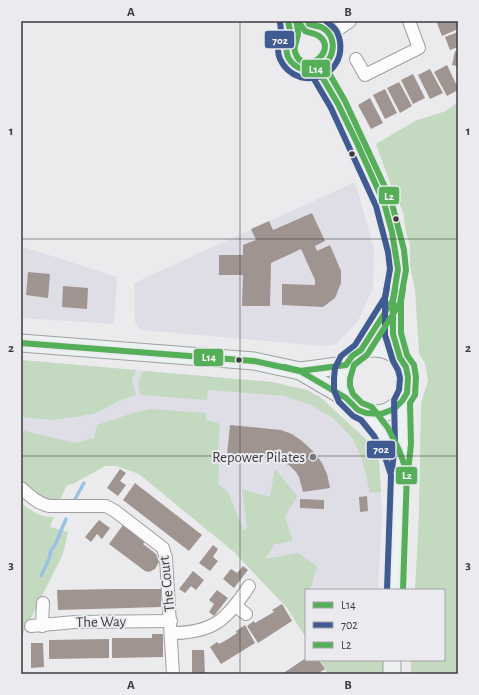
<svg xmlns="http://www.w3.org/2000/svg" width="479" height="695" viewBox="0 0 479 695" font-family="'Alegreya Sans',sans-serif">
<style>
.built{fill:#dfdee6}
.green{fill:#c3dac1}
.lines{fill:none;stroke-linecap:round;stroke-linejoin:round}
.stream{stroke:#9ac2e2;stroke-width:3.5}
.building{fill:#9f9490}
.minor-casing{stroke:#a0a0a2;stroke-width:14}
.secondary-casing{stroke:#a0a0a2;stroke-width:19}
.minor{stroke:#fcfcfc;stroke-width:12}
.secondary{stroke:#ecf1f1;stroke-width:17}
.bus-1-casing{stroke:#eaeaef;stroke-width:9}
.bus-2-casing{stroke:#eaeaef;stroke-width:9}
.bus-3-casing{stroke:#eaeaef;stroke-width:9}
.bus-1{stroke:#55af58;stroke-width:6}
.bus-2{stroke:#3f5b92;stroke-width:6}
.bus-3{stroke:#55af58;stroke-width:6}
.grid{fill:none;stroke:#3c3c3e;stroke-width:1;stroke-opacity:0.55}
.bus-dot{fill:#3c3c3e;stroke:#eaeaef;stroke-width:1.5}
.poi-dot{fill:#79797c;stroke:#eaeaef;stroke-width:1.5}
.labels{text-anchor:middle;dominant-baseline:central;stroke-width:4;stroke-linejoin:round;paint-order:stroke}
.poi-label{font-size:15px;fill:#3c3c3e;stroke:#eaeaef;text-anchor:end}
.street-label{font-size:15px;fill:#3c3c3e;stroke:#eaeaef}
.line-badge{stroke:#eaeaef;stroke-width:1.5}
.badge-label{font-size:11px;text-anchor:middle;font-weight:bold;fill:#fff}
.neatline{fill:none;stroke:#3c3c3e;stroke-width:1.5}
.grid-label{font-size:13px;text-anchor:middle;font-weight:bold;fill:#3c3c3e}
</style>
<rect width="100%" height="100%" fill="#ebebee"/>
<g class="built">
<polygon points="355,182 374,248 373,288 358,321 336,344 324,346 141,330 135,322 134,283"/>
<polygon points="21,246 117,277 114,324 21,318"/>
<polygon points="21,360 272,382 307,390 320,397 371,444 379,461 382,515 378,590 306,590 275,595 234,552 139,474 117,466 105,466 21,433"/>
</g>
<g class="green">
<polygon points="458,102 458,674 411,674 411,660 444,660 444,590 415,590 419,512 421,403 428,381 425,363 419,354 415,290 410,267 410,245 406,233 403,212 392,188 376,144 415,121 446,111"/>
<polygon points="21,360 136,370 132,381 136,395 118,401 96,413 81,416 53,420 21,417"/>
<path d="M 144,371 L 272,382 L 307,390 L 320,397 L 371,444 L 379,461 L 381,492 L 370,493 L 362,459 L 352,438 L 333,418 L 309,404 L 284,396 L 208,390 L 207,400 L 141,395 C 137,383 137,381 144,371 Z"/>
<path d="M 150,409 L 206,413 L 206,420 L 218,423 L 220,425 L 218,452 L 220,452 L 218,484 L 228,492 L 244,531 L 247,528 L 242,489 L 270,497 L 275,469 L 297,496 L 285,517 L 293,541 L 275,544 L 265,559 L 298,553 L 317,566 L 310,590 L 306,590 L 306,638 L 287,608 L 234,552 L 139,474 L 117,466 L 105,466 L 73,484 L 67,485 L 59,502 C 43,501 33,491 21,481 L 21,430 L 75,443 L 94,438 L 97,425 L 133,413 Z"/>
<path d="M 21,503 C 32,512 41,517 54,517 L 50,527 L 68,532 L 63,554 L 21,638 Z"/>
<polygon points="320,660 384,660 383,674 328,674"/>
</g>
<g class="lines">
<g class="stream">
<polyline points="75,499 84,483"/>
<polyline points="41,576 49,559 51,550 55,545 66,519"/>
</g>
</g>
<g class="building">
<polygon points="441,21 458,21 458,29 442,36 437,23"/>
<polygon points="458,32 458,47 450,50 445,37"/>
<polygon points="455,51 458,52 458,66 452,65"/>
<polygon points="447,65 458,88 458,90 447,96 434,72"/>
<polygon points="430,69 443,93 430,99 418,75"/>
<polygon points="413,74 425,98 413,104 401,80"/>
<polygon points="399,82 412,106 400,113 387,88"/>
<polygon points="385,89 397,113 385,119 373,95"/>
<polygon points="370,98 383,123 371,129 358,105"/>
<polygon points="312,213 325,241 315,246 317,251 330,245 341,271 341,283 335,298 323,307 282,305 282,284 315,285 315,280 301,249 271,263 270,306 242,306 243,275 219,275 219,255 243,255 243,245 256,240 251,229 269,221 273,230"/>
<polygon points="28,272 50,274 48,298 26,295"/>
<polygon points="63,286 88,288 87,309 62,307"/>
<polygon points="230,425 281,430 292,434 302,441 315,453 322,463 327,474 330,488 303,492 299,477 296,472 290,466 280,460 267,458 227,455"/>
<polygon points="120,469 126,473 120,481 126,485 118,496 107,488"/>
<polygon points="135,483 202,535 189,551 123,500"/>
<polygon points="367,496 368,511 360,512 359,497"/>
<polygon points="300,499 324,500 324,509 300,508"/>
<polygon points="99,520 110,528 102,539 97,534 91,542 85,537"/>
<polygon points="123,525 145,542 143,544 156,554 159,562 155,569 149,572 145,571 109,544"/>
<polygon points="213,545 218,549 213,557 218,561 210,571 199,563"/>
<polygon points="243,566 248,570 234,588 223,579 231,569 237,573"/>
<polygon points="193,571 204,580 196,590 191,586 185,593 179,589"/>
<polygon points="116,589 161,589 161,607 58,610 57,590"/>
<polygon points="217,590 228,598 214,616 209,612 214,604 209,600"/>
<polygon points="282,604 292,621 258,643 247,626 254,621 255,623 274,612 272,610"/>
<polygon points="245,625 255,643 221,664 210,647 217,642 219,644 228,639 237,633 236,631"/>
<polygon points="152,634 163,634 163,657 112,658 112,638 152,638"/>
<polygon points="109,639 109,658 49,659 49,640"/>
<polygon points="31,643 43,643 44,667 31,668"/>
<polygon points="192,650 204,650 205,674 192,674"/>
<polygon points="306,658 306,660 319,660 325,669 317,674 282,674"/>
</g>
<g class="lines">
<g class="minor-casing">
<g id="minor">
<polyline points="330,35 350,21"/>
<polyline points="356,59 365,75 419,48 409,21"/>
<path d="M 21,488 C 30,496 37,503 49,506 L 106,506 L 115,511 L 163,548 L 166,558 L 173,674"/>
<polyline points="236,606 246,614"/>
<polyline points="31,626 75,622 171,621"/>
<polyline points="42,626 43,603"/>
<path d="M 172,633 C 214,633 227,619 249,586"/>
</g>
</g>
<g class="secondary-casing">
<g id="secondary">
<circle cx="310" cy="47" r="24"/>
<polyline points="318,70 338,104 357,143 384,203 392,232 398,269 393,300 393,334 400,358"/>
<polyline points="21,343 254,361 300,371 346,398"/>
<circle cx="375" cy="381" r="33"/>
<polyline points="361,350 393,300"/>
<polyline points="300,371 346,365"/>
<polyline points="366,413 381,432 392,454 399,472"/>
<polyline points="395,590 399,474 403,444 402,401"/>
<polyline points="392,674 392,660"/>
</g>
</g>
<use href="#minor" class="minor"/>
<use href="#secondary" class="secondary"/>
<g class="bus-1-casing">
<g id="bus-1">
<path d="M 288,21 C 289,25 290,29 290,33 C 289,42 284,48 288,57 C 291,63 296,67 302,69 C 331,77 344,38 321,27 C 317,26 313,25 309,24 L 308,21"/>
<polyline points="21,343 254,361 300,371 346,398 358,410 366,413 381,414 394,409 402,401 407,393 408,377 406,367 400,358 393,334 393,300 398,269 392,232 384,203 357,143 338,104 318,70"/>
<polyline points="284,367 300,371 346,365 352,356 361,350 393,300 395,290"/>
</g>
</g>
<g class="bus-2-casing">
<g id="bus-2">
<path d="M 280,23 C 284,38 274,45 280,59 C 284,68 291,74 300,77 C 328,84 349,58 337,32 C 335,28 330,24 326,21"/>
<polyline points="311,74 331,108 376,206 388,252 390,269 385,297 355,345 341,356 335,368 334,378 334,390 339,402 353,416 361,420 374,436 385,457 391,475 387,590"/>
<polyline points="387,287 385,299 385,335 393,361 398,370 400,378 399,390 394,400 395,444 392,470"/>
</g>
</g>
<g class="bus-3-casing">
<g id="bus-3">
<path d="M 296,21 C 297,25 298,29 298,33 C 298,40 293,46 295,52 C 303,78 339,51 319,36 C 315,33 309,33 305,31 L 300,24"/>
<polyline points="325,66 345,101 391,200 404,250 406,270 400,303 367,355 354,365 350,379 350,386 353,394 362,403 372,407 388,428 399,450 407,472 403,590"/>
<polyline points="403,289 401,301 401,333 407,355 414,365 416,377 415,395 410,403 411,444 408,472"/>
</g>
</g>
<use href="#bus-1" class="bus-1"/>
<use href="#bus-2" class="bus-2"/>
<use href="#bus-3" class="bus-3"/>
</g>
<path class="grid" d="M 240,21 L 240,674M 21,239 L 458,239M 21,456 L 458,456"/>
<g class="bus-dot">
<circle cx="352" cy="154" r="3.5"/>
<circle cx="396" cy="219" r="3.5"/>
<circle cx="239" cy="360" r="3.5"/>
</g>
<circle class="poi-dot" cx="313" cy="457" r="4"/>
<g class="labels">
<g class="poi-label">
<text x="305" y="457">Repower Pilates</text>
</g>
<g class="street-label">
<text transform="translate(167 584) rotate(-96)">The Court</text>
<text transform="translate(101 622) rotate(-1)">The Way</text>
</g>
</g>
<g class="line-badge">
<rect x="264" y="30" width="31" height="19" rx="4" fill="#3f5b92"/>
<rect x="301" y="59" width="30" height="19" rx="4" fill="#55af58"/>
<rect x="378" y="186" width="22" height="19" rx="4" fill="#55af58"/>
<rect x="193" y="348" width="31" height="19" rx="4" fill="#55af58"/>
<rect x="366" y="440" width="30" height="19" rx="4" fill="#3f5b92"/>
<rect x="395" y="466" width="23" height="19" rx="4" fill="#55af58"/>
</g>
<g class="badge-label">
<text x="280" y="44">702</text>
<text x="316" y="73">L14</text>
<text x="389" y="200">L2</text>
<text x="209" y="361">L14</text>
<text x="381" y="453">702</text>
<text x="407" y="479">L2</text>
</g>
<rect width="479" height="695" fill="none" stroke="#eaeaef" stroke-width="44"/>
<rect x="305" y="589" width="140" height="72" fill="#eaeaef" stroke="#a4a4a8"/>
<rect x="313" y="602" width="20" height="6" fill="#55af58" stroke="#a4a4a8"/>
<text x="341" y="609" font-size="12" fill="#3c3c3e">L14</text>
<rect x="313" y="622" width="20" height="6" fill="#3f5b92" stroke="#a4a4a8"/>
<text x="341" y="629" font-size="12" fill="#3c3c3e">702</text>
<rect x="313" y="642" width="20" height="6" fill="#55af58" stroke="#a4a4a8"/>
<text x="341" y="649" font-size="12" fill="#3c3c3e">L2</text>
<rect x="22" y="22" width="435" height="651" class="neatline"/>
<g class="grid-label">
<text x="131" y="16">A</text>
<text x="348" y="16">B</text>
<text x="11" y="135">1</text>
<text x="468" y="135">1</text>
<text x="11" y="352">2</text>
<text x="468" y="352">2</text>
<text x="11" y="569">3</text>
<text x="468" y="569">3</text>
<text x="131" y="689">A</text>
<text x="348" y="689">B</text>
</g>
</svg>
